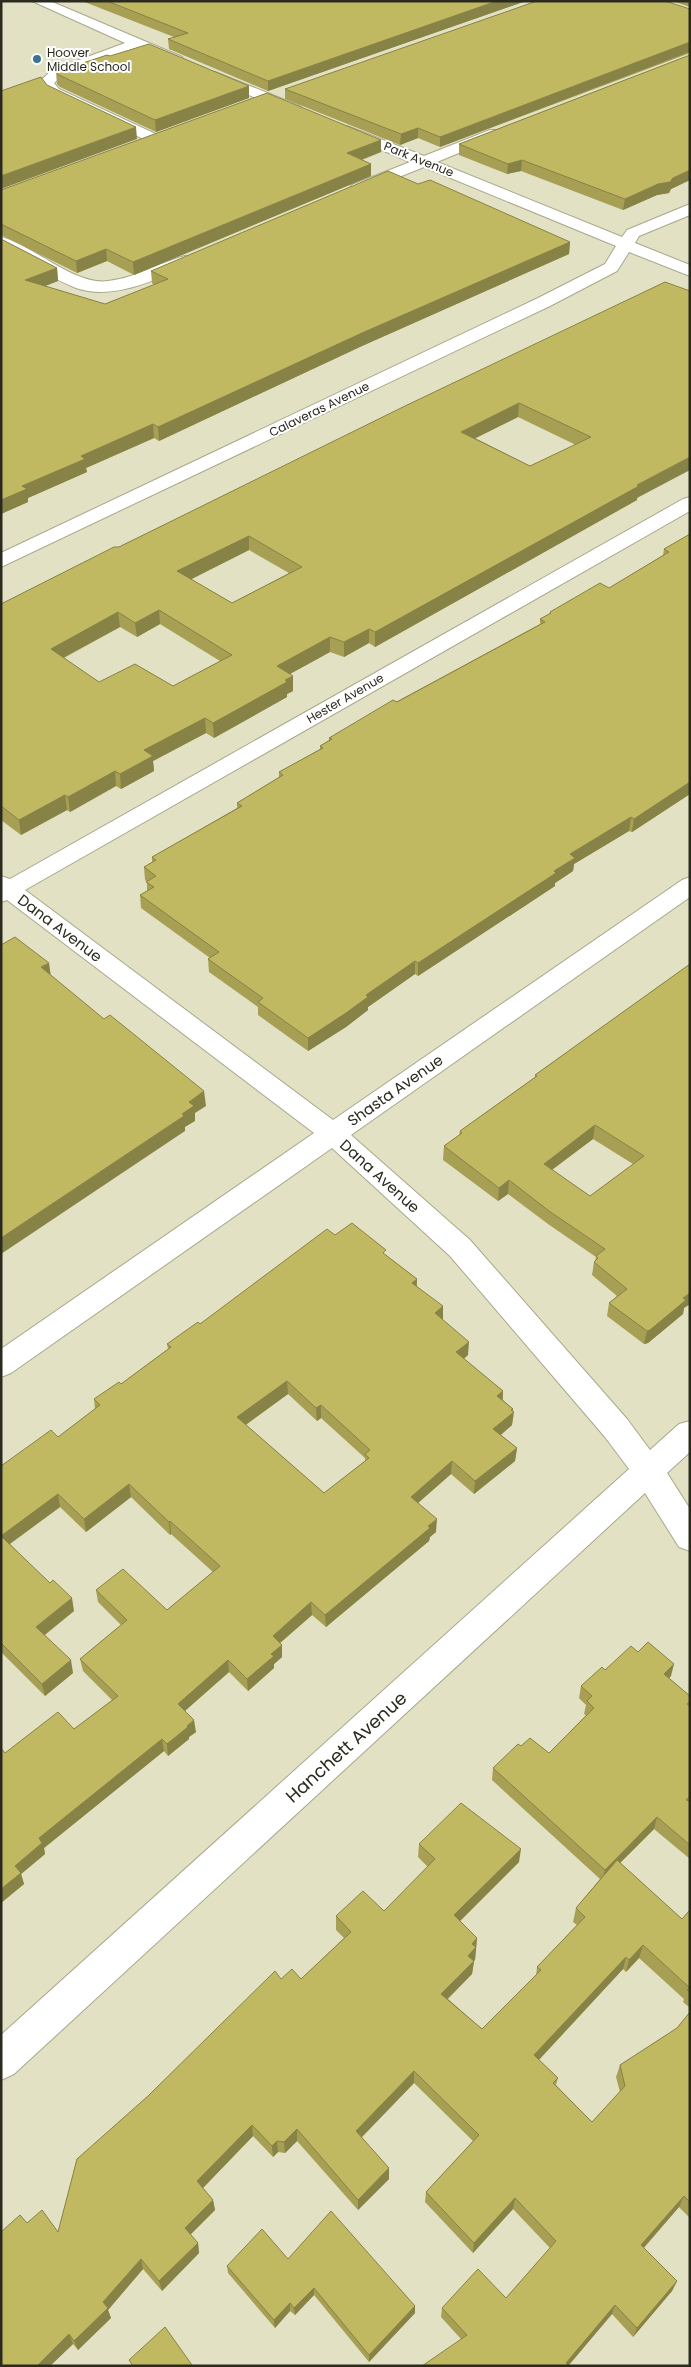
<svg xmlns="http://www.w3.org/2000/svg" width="691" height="2367" viewBox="0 0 691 2367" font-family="Poppins,sans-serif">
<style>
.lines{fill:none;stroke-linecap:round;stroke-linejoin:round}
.minor-casing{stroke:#a9a78b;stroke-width:2}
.minor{fill:#fff;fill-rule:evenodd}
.wall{fill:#a69f54;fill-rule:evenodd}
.shaded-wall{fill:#878245}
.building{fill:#c1b962;stroke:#878245;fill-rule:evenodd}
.poi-dot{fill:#3c738e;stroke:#fff;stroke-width:2}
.labels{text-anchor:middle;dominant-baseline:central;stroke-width:4;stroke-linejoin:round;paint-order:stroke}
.far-poi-label{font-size:12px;fill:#2b2a1f;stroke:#fff;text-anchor:start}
.far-street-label{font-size:12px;fill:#2b2a1f;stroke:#fff}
.street-label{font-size:15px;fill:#2b2a1f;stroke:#fff}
.near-street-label{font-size:18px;fill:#2b2a1f;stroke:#fff}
</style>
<rect width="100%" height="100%" fill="#e3e1c4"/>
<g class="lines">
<g class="minor-casing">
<g id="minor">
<polygon points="32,1 50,1 182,57 184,60 182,63 177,64 137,48 62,76 54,83 59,89 160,136 162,139 160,142 150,142 49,95 39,82 52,70 125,43"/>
<polygon points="215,72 300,106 302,109 300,112 290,112 210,79 208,76 210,73"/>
<polygon points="347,126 424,156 490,130 500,130 502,133 500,136 437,162 622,237 627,230 690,204 690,215 639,236 635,243 690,265 690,276 629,252 617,271 550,306 1,567 1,553 538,298 605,264 616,246 424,167 364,191 352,191 350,188 352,185 410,162 342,133 340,130"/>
<path d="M 1,237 C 33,245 75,286 108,281 C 136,278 158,263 185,256 L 191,258 L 193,261 L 191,264 C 157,279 114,301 76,288 C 51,278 26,261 1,249 Z"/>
<polygon points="690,497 690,511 25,890 333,1120 682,880 690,877 690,897 351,1135 470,1240 627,1419 650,1450 679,1424 690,1421 690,1452 667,1473 690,1509 690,1551 679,1547 645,1493 14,2074 1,2080 1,2035 629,1469 605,1437 450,1256 332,1148 11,1373 1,1377 1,1349 314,1133 7,900 1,902 1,876 10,879 683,499"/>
</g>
</g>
<use href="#minor" class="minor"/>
</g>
<g class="wall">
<polygon points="82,1 526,1 268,91 169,49 168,39 174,37"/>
<polygon points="672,1 690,1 690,7"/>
<polygon points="690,9 690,53 440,147 418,138 400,145 285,99 285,89"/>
<polygon points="690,55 690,180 671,189 669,193 657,195 623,210 521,171 507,174 459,155 459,144"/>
<polygon points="110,56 249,98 156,132 60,87 57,84 56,72"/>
<polygon points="381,140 381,152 362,160 371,164 371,176 134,275 107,261 77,273 1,235 1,190"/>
<polygon points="418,184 570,242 569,254 362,346 159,441 154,438 86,468 87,472 28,498 28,502 1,514 1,239 57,268 58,281 45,286 105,304 154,285 152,283 151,271"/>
<path d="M 665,282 L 637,500 L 375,647 L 369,643 L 344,657 L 330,652 L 290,674 L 293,691 L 287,694 L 287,697 L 214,738 L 206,733 L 153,761 L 154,771 L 121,789 L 116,786 L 70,812 L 67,810 L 21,835 L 1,820 L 1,604 ZM 518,417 L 576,445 L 530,466 L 475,438 ZM 249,550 L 289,573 L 232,603 L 191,579 ZM 160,624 L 220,661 L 173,686 L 99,682 L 64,658 L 120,627 L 137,637 Z"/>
<polygon points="690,534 690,794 632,832 629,831 574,864 573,871 555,883 555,886 418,976 415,974 368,1007 368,1010 346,1027 308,1051 258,1015 258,1007 209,972 208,959 210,958 141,908 140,895 147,891 147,882 145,880 144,867 152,862 152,857 237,808 237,803 279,777 279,772 320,749 320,746 329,740 329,738 540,624 540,619 549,614 550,612 609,588 663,555 664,549"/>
<path d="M 690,964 L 690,1304 L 684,1308 L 683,1314 L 648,1343 L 644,1344 L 607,1316 L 609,1303 L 617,1296 L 592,1275 L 594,1262 L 595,1261 L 596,1257 L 548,1224 L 508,1194 L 498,1201 L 443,1160 L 444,1146 L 459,1135 L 460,1131 L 535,1077 L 535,1075 ZM 593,1139 L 633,1164 L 590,1196 L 552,1170 Z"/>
<path d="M 335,1235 L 386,1255 L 417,1279 L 417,1286 L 443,1320 L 468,1355 L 464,1359 L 503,1391 L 503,1400 L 513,1409 L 512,1425 L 501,1435 L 517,1448 L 515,1461 L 474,1494 L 451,1474 L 418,1503 L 436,1532 L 430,1537 L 429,1541 L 326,1627 L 312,1615 L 280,1643 L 282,1657 L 274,1664 L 274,1668 L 248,1691 L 229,1672 L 185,1711 L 196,1732 L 189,1737 L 189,1739 L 168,1756 L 164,1751 L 44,1848 L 45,1854 L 21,1874 L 24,1884 L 1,1903 L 5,1753 L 74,1729 L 112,1700 L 83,1671 L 80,1659 L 121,1625 L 98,1602 L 96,1590 L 167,1610 L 213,1572 L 171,1534 L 170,1535 L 131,1497 L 86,1532 L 60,1507 L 10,1544 L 74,1611 L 45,1635 L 73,1673 L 45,1696 L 1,1652 L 1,1466 L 58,1437 L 95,1409 L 94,1399 L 121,1384 L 168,1349 L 167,1344 L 200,1324 ZM 288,1394 L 317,1421 L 321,1418 L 365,1458 L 365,1461 L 324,1493 L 246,1425 Z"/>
<polygon points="638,1652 671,1676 669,1678 690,1696 690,1859 654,1829 620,1863 682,1919 690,1910 690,2008 683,2002 684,1999 639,1958 626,1972 623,1969 539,2060 558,2078 556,2085 592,2122 620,2092 616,2077 620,2065 677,2028 690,2012 690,2218 679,2207 644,2248 677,2281 672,2291 633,2337 612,2314 569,2365 461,2339 441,2317 442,2308 506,2298 550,2248 513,2209 473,2253 425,2202 426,2192 473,2141 414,2083 362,2137 389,2179 358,2210 297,2141 285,2153 278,2152 273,2157 253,2136 203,2188 213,2200 215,2210 190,2235 198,2243 199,2253 162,2291 143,2269 108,2310 111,2318 78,2350 73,2344 50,2366 27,2223 58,2232 148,2096 281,1979 301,1979 344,1938 336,1930 336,1916 384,1911 428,1867 418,1857 419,1844 519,1862 460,1921 477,1938 475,1960 474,1961 472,1974 448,1999 482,2029 536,1976 537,1967 577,1925 573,1922 576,1908 600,1879 492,1780 493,1768 521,1746 549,1753 586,1715 584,1714 586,1705 579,1698 581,1686 605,1670"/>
<polygon points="288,2259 415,2306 415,2313 369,2362 314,2295 295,2315 290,2311 275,2328 228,2273 227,2266"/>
</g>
<g class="shaded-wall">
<polygon points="497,1 526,1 268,91 268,81"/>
<polygon points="690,42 689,52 440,147 440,137"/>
<polygon points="249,86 249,98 156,132 155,120"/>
<polygon points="136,127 137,139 1,189 1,176"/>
<polygon points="418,128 418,138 400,145 401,134"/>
<polygon points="381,140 381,152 347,165 347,153"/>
<polygon points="522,160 521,171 507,174 508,164"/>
<polygon points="371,164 371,176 134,275 133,262"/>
<polygon points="690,170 690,180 671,189 669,193 657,195 623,210 625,199"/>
<polygon points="570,242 569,254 362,346 159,441 158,427 362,333"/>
<polygon points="106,249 107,261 77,273 76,261"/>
<polygon points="57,268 58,281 27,293 25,280"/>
<polygon points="519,403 518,417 460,446 461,432"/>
<polygon points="153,424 154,438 86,468 87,472 28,498 28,502 1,514 1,500 22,486 81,456"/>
<polygon points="690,457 690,470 637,498 637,500 375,647 375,632 637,485"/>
<polygon points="249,536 249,550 178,586 177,571"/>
<polygon points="159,610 160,624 137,637 135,623"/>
<polygon points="118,612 120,627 53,663 51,649"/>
<polygon points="369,629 369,643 344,657 344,642"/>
<polygon points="330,637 330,652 277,681 277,666"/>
<polygon points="293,676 293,691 287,694 287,697 214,738 213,723"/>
<polygon points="205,718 206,733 153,761 154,771 121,789 120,774 144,750"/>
<polygon points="115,771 116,786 70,812 68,797"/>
<polygon points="690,782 690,794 632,832 634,819"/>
<polygon points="65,795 67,810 21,835 19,820"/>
<polygon points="631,817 629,831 574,864 573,871 555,883 555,886 418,976 418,963 554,871 570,854"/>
<polygon points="415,961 415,974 368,1007 368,1010 346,1027 308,1051 308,1038 366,995"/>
<polygon points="49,963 51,977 41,967"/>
<polygon points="204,1091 206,1106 195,1113 195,1121 185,1127 185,1131 1,1254 1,1238 182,1114 189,1102"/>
<polygon points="595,1125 593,1139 542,1177 544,1164"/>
<polygon points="509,1180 508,1194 498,1201 499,1188"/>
<polygon points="417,1279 416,1292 412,1283"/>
<polygon points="690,1293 690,1304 684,1308 683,1314 648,1343 644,1344 647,1331"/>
<polygon points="443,1306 443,1320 435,1313"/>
<polygon points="469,1342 468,1355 455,1365 456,1352"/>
<polygon points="287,1381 288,1394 238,1430 237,1417"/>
<polygon points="503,1391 502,1405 497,1396"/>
<polygon points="321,1405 321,1418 317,1421 316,1408"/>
<polygon points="513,1409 512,1414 514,1412 512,1425 492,1442 493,1429"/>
<polygon points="517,1448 515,1461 474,1494 475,1481"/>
<polygon points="452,1461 451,1474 410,1510 411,1497"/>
<polygon points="129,1484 131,1497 86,1532 84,1519"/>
<polygon points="58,1494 60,1507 4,1548 1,1536"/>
<polygon points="437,1519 436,1532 430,1537 429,1541 326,1627 325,1615"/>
<polygon points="170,1521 171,1534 170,1535 169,1522"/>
<polygon points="72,1598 74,1611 39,1639 36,1627"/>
<polygon points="311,1602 312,1615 273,1649 273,1636"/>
<polygon points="282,1645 282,1657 274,1664 274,1668 248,1691 247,1679 271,1654"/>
<polygon points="71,1660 73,1673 45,1696 42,1684"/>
<polygon points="228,1660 229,1672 179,1716 178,1704"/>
<polygon points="674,1664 671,1676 661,1686 664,1674"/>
<polygon points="194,1720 196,1732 189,1737 189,1739 168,1756 167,1744"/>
<polygon points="162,1739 164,1751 44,1848 45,1854 21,1874 24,1884 1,1903 1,1889 15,1866 39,1838"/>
<polygon points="657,1817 654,1829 602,1881 605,1870"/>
<polygon points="521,1849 519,1862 453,1928 454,1915"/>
<polygon points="477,1938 475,1960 474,1961 472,1974 440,2006 441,1994 468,1956 472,1944"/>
<polygon points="643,1945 639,1958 626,1972 629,1960"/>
<polygon points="626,1957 623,1969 532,2067 534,2055"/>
<polygon points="414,2071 414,2083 356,2143 356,2131"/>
<polygon points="252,2125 253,2136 199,2192 197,2181"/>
<polygon points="297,2129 297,2141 285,2153 284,2142"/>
<polygon points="277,2141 278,2152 273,2157 272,2146"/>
<polygon points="389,2168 389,2179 358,2210 358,2200"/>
<polygon points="684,2196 679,2207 637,2255 641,2245"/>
<polygon points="515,2198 513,2209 473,2253 474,2243"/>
<polygon points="213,2200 215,2210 187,2238 185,2228"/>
<polygon points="198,2243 199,2253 162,2291 159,2281"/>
<polygon points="141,2259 143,2269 108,2310 111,2318 78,2350 74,2341 103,2302"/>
<polygon points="677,2281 672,2291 633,2337 637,2328"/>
<polygon points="314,2288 314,2295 295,2315 294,2308"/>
<polygon points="290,2303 290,2311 275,2328 274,2320"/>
<polygon points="615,2305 612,2314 568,2366 566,2363"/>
<polygon points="415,2306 415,2313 369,2362 369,2355"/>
<polygon points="69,2334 73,2344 50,2366 37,2366"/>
</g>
<g class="building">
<polygon points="107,1 497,1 268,81 168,39 188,33"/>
<polygon points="537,1 665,1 690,9 690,42 440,137 418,128 401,134 285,89"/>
<polygon points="149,44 249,86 155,120 59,75 56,72 107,55 110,56"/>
<polygon points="690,55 690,170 673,178 670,182 658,184 625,199 522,160 508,164 459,144"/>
<polygon points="41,77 47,85 136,127 1,176 1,91"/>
<polygon points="267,93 381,140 347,153 371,164 133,262 106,249 76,261 1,224 1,190"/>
<polygon points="388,171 418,184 430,180 570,242 362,333 158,427 153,424 81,456 85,459 22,486 27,489 1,500 1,239 57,268 25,280 105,304 168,279 151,271"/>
<path d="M 665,282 L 690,291 L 690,457 L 637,485 L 639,486 L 375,632 L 369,629 L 344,642 L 330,637 L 277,666 L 293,676 L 285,680 L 287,682 L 213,723 L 205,718 L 144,750 L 153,756 L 120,774 L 115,771 L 68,797 L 65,795 L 19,820 L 1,806 L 1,604 L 114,547 L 119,547 L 405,406 ZM 519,403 L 591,437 L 530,466 L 461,432 ZM 249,536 L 302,567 L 232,603 L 177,571 ZM 159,610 L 232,655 L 173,686 L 135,664 L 99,682 L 51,649 L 118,612 L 135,623 Z"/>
<polygon points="690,534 690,782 634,819 631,817 570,854 575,858 554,871 556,873 418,963 415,961 366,995 368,997 346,1013 308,1038 258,1002 263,998 208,959 219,952 140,895 154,887 146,882 156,876 144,867 156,860 152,857 242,806 237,803 283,775 279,772 323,748 320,746 332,739 329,738 393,700 397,702 545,622 540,619 551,613 550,612 600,583 609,588 669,552 664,549"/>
<polygon points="15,937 49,963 41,967 104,1019 110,1015 204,1091 189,1102 194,1106 182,1114 184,1116 1,1238 1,945"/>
<path d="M 690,964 L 690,1293 L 683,1298 L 686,1300 L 650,1330 L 647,1331 L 609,1303 L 627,1289 L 594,1262 L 598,1258 L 596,1256 L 605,1249 L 549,1211 L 509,1180 L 499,1188 L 444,1146 L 462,1133 L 460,1131 L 537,1076 L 535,1075 ZM 595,1125 L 644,1156 L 590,1196 L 544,1164 Z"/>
<path d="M 352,1223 L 386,1250 L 383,1253 L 417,1279 L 412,1283 L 443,1306 L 435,1313 L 469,1342 L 456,1352 L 503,1391 L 497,1396 L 513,1409 L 511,1410 L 514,1412 L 493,1429 L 517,1448 L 475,1481 L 452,1461 L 411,1497 L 437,1519 L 428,1526 L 430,1528 L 325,1615 L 311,1602 L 273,1636 L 282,1645 L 271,1654 L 274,1656 L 247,1679 L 228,1660 L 178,1704 L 194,1720 L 187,1726 L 188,1727 L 167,1744 L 162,1739 L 39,1838 L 42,1843 L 15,1866 L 21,1873 L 1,1889 L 1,1748 L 5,1753 L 58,1712 L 74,1729 L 118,1696 L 80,1659 L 127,1620 L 96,1590 L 123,1569 L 167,1610 L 220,1566 L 170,1521 L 169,1522 L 129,1484 L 84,1519 L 58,1494 L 1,1536 L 50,1583 L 53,1580 L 72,1598 L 36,1627 L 71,1660 L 42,1684 L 1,1643 L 1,1466 L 51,1430 L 58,1437 L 100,1405 L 94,1399 L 119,1382 L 121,1384 L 171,1347 L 167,1344 L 198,1322 L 200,1324 L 327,1229 L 335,1235 ZM 287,1381 L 316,1408 L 321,1405 L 370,1450 L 365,1454 L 369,1458 L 324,1493 L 237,1417 Z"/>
<polygon points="648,1642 674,1664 664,1674 690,1696 690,1702 687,1704 690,1706 690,1796 686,1800 690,1801 690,1845 657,1817 605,1870 493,1768 518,1744 521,1746 530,1738 549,1753 594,1708 587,1701 592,1696 581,1686 602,1667 605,1670 631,1646 638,1652"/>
<polygon points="461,1803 521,1849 454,1915 477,1938 472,1944 476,1947 468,1956 474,1961 441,1994 482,2029 541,1970 537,1967 585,1917 576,1908 617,1860 682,1919 690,1910 690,1992 687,1990 690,1988 643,1945 629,1960 626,1957 534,2055 558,2078 553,2083 592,2122 625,2086 620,2065 677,2028 690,2012 690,2202 684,2196 641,2245 677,2281 637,2328 615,2305 566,2363 569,2366 422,2366 467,2335 442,2308 478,2269 506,2298 556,2241 515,2198 474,2243 426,2192 479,2135 414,2071 356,2131 389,2168 358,2200 297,2129 284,2142 277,2141 272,2146 252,2125 197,2181 213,2200 185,2228 198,2243 159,2281 141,2259 103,2302 108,2308 74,2341 69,2334 37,2366 1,2366 1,2232 20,2215 27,2223 42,2210 58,2232 77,2159 148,2096 275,1971 281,1979 292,1969 301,1979 351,1932 336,1916 363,1891 384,1911 435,1859 419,1844"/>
<polygon points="331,2211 415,2306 369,2355 314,2288 294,2308 290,2303 274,2320 227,2266 262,2229 288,2259"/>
<polygon points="165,2327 192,2365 191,2366 133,2366 129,2360"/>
</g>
<circle class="poi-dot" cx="37" cy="59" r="5"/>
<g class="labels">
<g class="far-poi-label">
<text x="47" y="52">Hoover<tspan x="47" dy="14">Middle School</tspan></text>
</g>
<g class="far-street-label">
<text transform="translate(419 159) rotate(22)">Park Avenue</text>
<text transform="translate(319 409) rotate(-26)">Calaveras Avenue</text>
<text transform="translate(345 698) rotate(-30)">Hester Avenue</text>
</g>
<g class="street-label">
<text transform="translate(60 928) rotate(37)">Dana Avenue</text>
<text transform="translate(395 1090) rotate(-35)">Shasta Avenue</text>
<text transform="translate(380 1176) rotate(42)">Dana Avenue</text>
</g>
<g class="near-street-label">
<text transform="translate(346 1747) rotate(-42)">Hanchett Avenue</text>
</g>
</g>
<rect width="691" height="2367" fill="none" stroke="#2b2a1f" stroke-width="5"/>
</svg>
